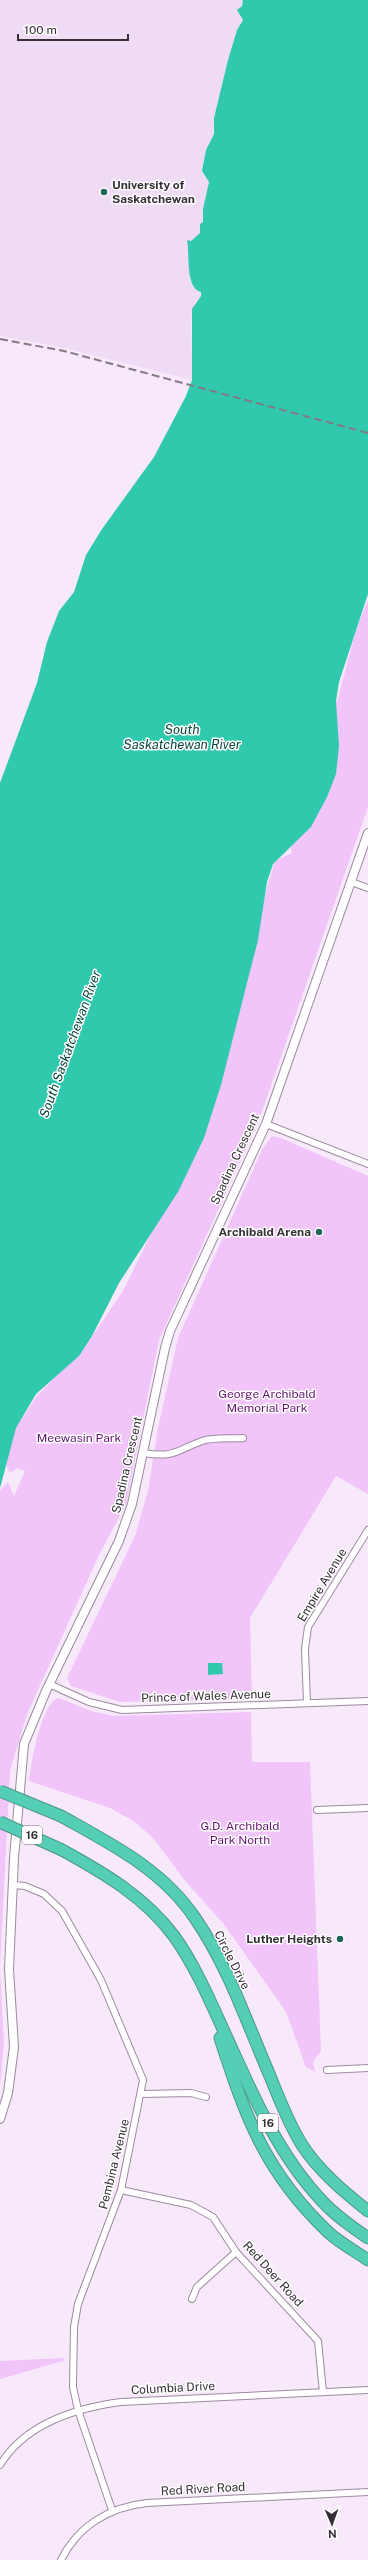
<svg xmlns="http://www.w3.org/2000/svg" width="368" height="2560" viewBox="0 0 368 2560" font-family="'Public Sans',sans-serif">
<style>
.built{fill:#efdbf3}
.green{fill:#f1c5fa}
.water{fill:#31c9ae}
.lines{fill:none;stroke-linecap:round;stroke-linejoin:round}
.street-casing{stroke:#9a8c9d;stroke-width:8}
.secondary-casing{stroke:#9a8c9d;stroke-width:10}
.highway-casing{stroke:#499789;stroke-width:13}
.street{stroke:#fff;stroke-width:6}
.secondary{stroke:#fff;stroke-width:8}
.highway{stroke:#54cfb6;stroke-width:11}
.rail{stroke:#837985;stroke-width:2;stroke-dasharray:8 4;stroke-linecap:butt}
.highway-bridge-casing{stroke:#499789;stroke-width:13;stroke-linecap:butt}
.highway-bridge{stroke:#54cfb6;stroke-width:11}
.poi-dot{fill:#206658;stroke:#fff;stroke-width:1.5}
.labels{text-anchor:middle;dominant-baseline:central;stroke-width:3;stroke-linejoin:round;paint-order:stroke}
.shield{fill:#fff;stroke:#726d72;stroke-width:1}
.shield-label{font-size:11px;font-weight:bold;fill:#352f36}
.poi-label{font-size:12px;font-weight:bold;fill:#352f36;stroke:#fff;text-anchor:end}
.street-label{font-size:12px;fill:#352f36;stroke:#fff}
.park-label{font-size:12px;fill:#651674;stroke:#fff}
.water-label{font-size:13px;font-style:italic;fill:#07483c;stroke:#fff}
</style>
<rect width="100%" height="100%" fill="#f7e8fa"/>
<polygon class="built" points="0,0 243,0 240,17 243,20 237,30 228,60 213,127 214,134 206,150 202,171 209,182 203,209 203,222 199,228 200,233 191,241 187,241 191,270 189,280 197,291 201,292 201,296 196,302 191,318 192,380 60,347 0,336"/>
<g class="green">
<polygon points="368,600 368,807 259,1120 159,1340 126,1504 100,1553 27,1714 10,1771 0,1965 0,1490 8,1482 14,1496 25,1471 17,1468 10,1473 2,1457 12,1434 36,1397 87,1344 123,1291 185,1164 275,861 292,853 287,834 333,706 338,699 355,633"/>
<polygon points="272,1136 281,1138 368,1176 368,1494 336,1476 250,1618 252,1699 120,1702 71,1686 67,1678 135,1536 148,1491 158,1428 178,1338 262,1150"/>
<path d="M 59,1698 L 91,1711 L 114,1716 L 251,1712 L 252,1762 L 310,1762 L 321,2051 L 313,2062 L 315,2072 L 306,2067 L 286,2012 L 272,1992 L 223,1923 L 186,1882 L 154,1839 L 135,1822 L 110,1808 L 29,1781 C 31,1765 41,1702 59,1698 Z"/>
<polygon points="0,1974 4,2043 0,2085"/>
<polygon points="64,2358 63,2361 0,2379 0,2361"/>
</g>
<g class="water">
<path d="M 243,0 L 368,0 L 368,594 L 339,682 L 336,701 L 339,746 L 336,774 L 327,797 L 311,827 L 273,864 L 267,882 L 258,940 L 221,1085 L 204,1138 L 178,1192 L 119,1283 L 92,1336 L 79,1356 L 36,1394 L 16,1428 L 0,1488 L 0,783 L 37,683 L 47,642 L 59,611 L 74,592 L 86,555 L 102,529 L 154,457 L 186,396 L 192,380 L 192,309 L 201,296 L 201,292 C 185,288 190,255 187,240 L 191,241 L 200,233 L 200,224 L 203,222 L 203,209 L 209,182 L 202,171 L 206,150 L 214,134 L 214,118 L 228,60 L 237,30 L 243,20 L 237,10 L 242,6 Z"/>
<polygon points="208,1663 222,1663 223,1674 208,1675"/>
</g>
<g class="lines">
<g class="street-casing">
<g id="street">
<polyline points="351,882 368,888"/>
<polyline points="266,1124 368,1164"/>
<path d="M 143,1453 C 175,1458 175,1451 202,1441 C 214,1437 230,1439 243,1438"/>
<polyline points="49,1684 89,1702 122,1710 368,1701"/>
<polyline points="307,1703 305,1649 308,1627 368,1530"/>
<polyline points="317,1810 368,1808"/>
<polyline points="13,1885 25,1886 44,1894 62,1911 101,1980 143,2080 121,2190 78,2304 74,2327 73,2387 78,2410 112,2510"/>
<polyline points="327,2070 368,2068"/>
<polyline points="141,2094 191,2093 206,2097"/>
<polyline points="121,2190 191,2205 213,2217 236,2252 318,2341 323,2392"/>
<polyline points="192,2299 197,2287 236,2252"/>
<path d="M 0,2465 C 25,2424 76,2408 121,2402 L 368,2390"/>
<path d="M 61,2560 C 78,2526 109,2507 147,2503 L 368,2492"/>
</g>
</g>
<g class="secondary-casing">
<polyline id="secondary" points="0,2119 8,2093 14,2047 9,1969 14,1858 24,1744 46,1691 119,1541 132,1504 165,1348 170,1331 266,1124 368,833"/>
</g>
<g class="highway-casing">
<g id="highway">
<path d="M 61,1816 C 111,1844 162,1869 195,1918 C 228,1966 247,2023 270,2076 C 279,2099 289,2124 302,2145 C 319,2171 344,2192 368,2211"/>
<path d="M 62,1850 C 104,1873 145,1897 174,1936 C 194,1964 208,1996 222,2027 C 250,2088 276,2153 323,2202 C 336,2216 352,2227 368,2238"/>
<path d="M 220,2038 C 246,2118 265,2172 328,2232 C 340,2243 355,2251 368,2260"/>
</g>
</g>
<use href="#street" class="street"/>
<use href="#secondary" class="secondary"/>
<use href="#highway" class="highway"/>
<polyline class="rail" points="0,339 64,351 368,433"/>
<g class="highway-bridge-casing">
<g id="highway-bridge">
<polyline points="0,1791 61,1816"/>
<polyline points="0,1822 62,1850"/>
</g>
</g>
<use href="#highway-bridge" class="highway-bridge"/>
</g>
<g class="poi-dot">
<circle cx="104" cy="192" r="4"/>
<circle cx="319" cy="1232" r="4"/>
<circle cx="340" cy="1939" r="4"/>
</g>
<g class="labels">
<g class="shield">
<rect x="22" y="1826" width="20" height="18" rx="3"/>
<rect x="258" y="2114" width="20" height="18" rx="3"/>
</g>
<g class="shield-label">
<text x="32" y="1835">16</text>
<text x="268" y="2123">16</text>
</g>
<g class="poi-label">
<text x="112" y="185" text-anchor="start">University of<tspan x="112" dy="14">Saskatchewan</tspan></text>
<text x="311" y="1232">Archibald Arena</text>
<text x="332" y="1939">Luther Heights</text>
</g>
<g class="street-label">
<text transform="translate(235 1159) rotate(-65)">Spadina Crescent</text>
<text transform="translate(127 1465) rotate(-77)">Spadina Crescent</text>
<text transform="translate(322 1585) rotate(-59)">Empire Avenue</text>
<text transform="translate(206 1696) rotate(-2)">Prince of Wales Avenue</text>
<text transform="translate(232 1960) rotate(63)">Circle Drive</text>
<text transform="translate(114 2164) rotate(-76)">Pembina Avenue</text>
<text transform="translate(273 2274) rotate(48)">Red Deer Road</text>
<text transform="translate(173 2388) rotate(-3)">Columbia Drive</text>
<text transform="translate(203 2489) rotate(-3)">Red River Road</text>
</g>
<g class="park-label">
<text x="267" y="1394">George Archibald<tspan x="267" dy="14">Memorial Park</tspan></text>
<text x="79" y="1438">Meewasin Park</text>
<text x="240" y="1826">G.D. Archibald<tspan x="240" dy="14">Park North</tspan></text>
</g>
<g class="water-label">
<text x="182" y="729">South<tspan x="182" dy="15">Saskatchewan River</tspan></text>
<text transform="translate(70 1044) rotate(-70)">South Saskatchewan River</text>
</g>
</g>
<g transform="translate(332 2524) rotate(178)" stroke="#ffffff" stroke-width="3" paint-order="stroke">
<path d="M0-3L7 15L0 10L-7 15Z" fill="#352f36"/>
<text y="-6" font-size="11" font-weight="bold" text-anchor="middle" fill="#352f36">N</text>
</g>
<path d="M18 34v6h110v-6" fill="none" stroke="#352f36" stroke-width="2"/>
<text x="24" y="34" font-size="12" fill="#352f36" stroke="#ffffff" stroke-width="3" paint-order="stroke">100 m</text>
</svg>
